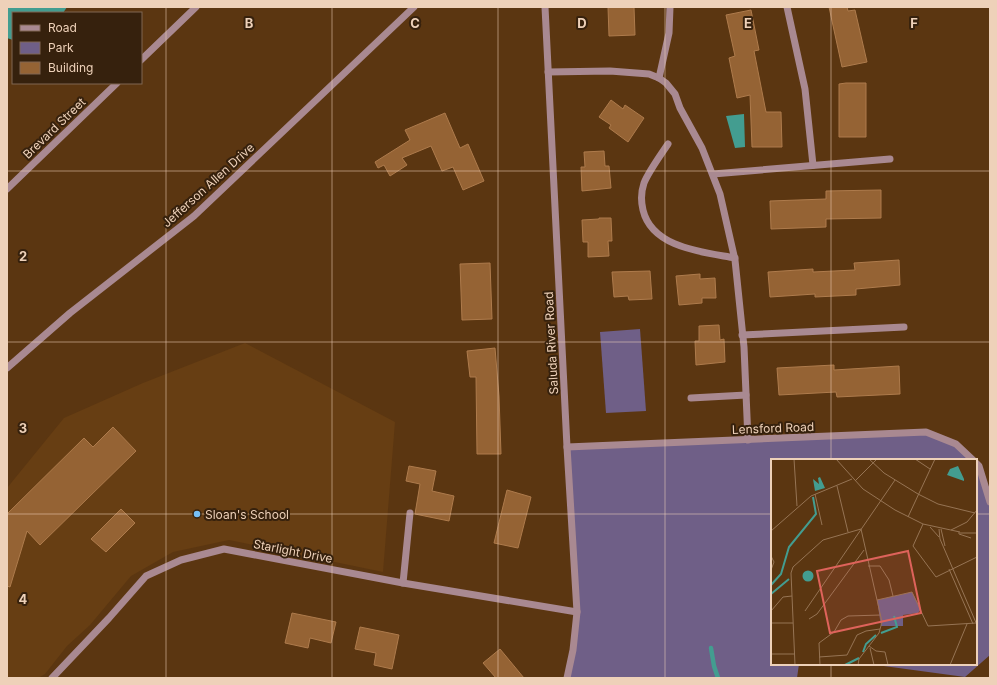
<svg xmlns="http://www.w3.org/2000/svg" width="997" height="685" viewBox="0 0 997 685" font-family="Inter,sans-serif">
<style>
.built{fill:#673e13}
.green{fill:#6f5f87}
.water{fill:#439d90}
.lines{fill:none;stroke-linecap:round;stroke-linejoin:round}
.stream{stroke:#439d90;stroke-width:4.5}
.building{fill:#956334;stroke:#ae7b4c}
.minor{stroke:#a98991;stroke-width:7}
.grid{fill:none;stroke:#eed1b9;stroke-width:1;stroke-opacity:0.55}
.poi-dot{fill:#76c0f7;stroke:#36210d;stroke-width:1.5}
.labels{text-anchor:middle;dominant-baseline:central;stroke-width:4;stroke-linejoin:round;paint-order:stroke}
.street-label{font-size:12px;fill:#eed1b9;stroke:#36210d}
.poi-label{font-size:12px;fill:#eed1b9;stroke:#36210d;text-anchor:start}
.inset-river{fill:none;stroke:#439d90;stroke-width:2}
.inset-road{fill:none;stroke:#967454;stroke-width:1}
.view{fill:#de635b;fill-opacity:0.15;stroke:#de635b;stroke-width:2}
.inset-edge{fill:none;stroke:#eed1b9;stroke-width:2}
.grid-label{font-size:13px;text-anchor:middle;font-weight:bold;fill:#eed1b9;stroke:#36210d;stroke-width:4;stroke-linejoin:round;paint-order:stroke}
</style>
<rect width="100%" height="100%" fill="#5b3611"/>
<polygon class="built" points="245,343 395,422 383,572 229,540 173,552 131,576 90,625 67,646 45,674 38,678 7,678 7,488 64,418 143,383"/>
<g class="green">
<polygon points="640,329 646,411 606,413 600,332"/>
<polygon points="926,432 956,444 974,460 772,460 772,664 799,664 797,678 567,678 577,612 567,447"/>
<polygon points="976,463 990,502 990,655 965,677 869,664 976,664"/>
</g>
<g class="water">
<polygon points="7,7 67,7 63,13 13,13 13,40 7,38"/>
<polygon points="744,114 745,147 735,148 726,116"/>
</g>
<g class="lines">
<polyline class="stream" points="711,648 714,666 718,678"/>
</g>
<g class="building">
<polygon points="608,7 634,7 635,35 609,36"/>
<polygon points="829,7 847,7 848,11 855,10 867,62 842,67"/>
<polygon points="751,10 759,50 754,51 766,112 781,112 782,147 752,147 750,95 737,98 729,58 735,56 726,15"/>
<polygon points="846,83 866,83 866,137 839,137 839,84"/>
<polygon points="611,100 623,109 625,105 644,118 628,142 609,128 611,125 599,117"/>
<polygon points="445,113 460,148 468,144 484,181 463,190 453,167 442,171 431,146 402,158 407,165 390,176 384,165 378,168 375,162 410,140 405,130"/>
<polygon points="604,151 605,166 609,166 611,188 582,191 581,167 585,167 584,152"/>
<polygon points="881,190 881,218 826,219 826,227 771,229 770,201 826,199 826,191"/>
<polygon points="599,218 611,218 612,241 608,241 609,256 588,257 588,242 583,242 582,220 599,219"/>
<polygon points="899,260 900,285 856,289 856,295 815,297 815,294 770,297 768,272 813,269 813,272 855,270 854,263"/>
<polygon points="490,263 492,319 462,320 460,264"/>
<polygon points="650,271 652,299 629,300 628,296 614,297 612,272"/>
<polygon points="700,274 700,279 715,278 716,298 702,298 702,303 679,305 676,276"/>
<polygon points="719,325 720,340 724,339 725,362 696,365 695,341 699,341 699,326"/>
<polygon points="495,348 499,396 501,454 477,454 476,377 470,377 467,351"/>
<polygon points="834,365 834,370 899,366 900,394 837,397 836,392 779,395 777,368"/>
<polygon points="113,427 136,451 40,545 27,531 10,587 7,586 7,514 84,438 93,447"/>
<polygon points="409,466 436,471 432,491 454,496 449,521 415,514 420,484 406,481"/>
<polygon points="507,490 531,497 518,548 494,543"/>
<polygon points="121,509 135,523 106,552 91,539"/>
<polygon points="292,613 336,622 331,643 310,638 308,648 285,643"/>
<polygon points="360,627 399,635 392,669 374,665 376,653 355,649"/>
<polygon points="500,649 524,678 496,678 483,663"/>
</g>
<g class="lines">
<g class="minor">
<polyline points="545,7 567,447 577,612 573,650 567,678"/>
<polyline points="787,7 805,89 813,165"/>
<polyline points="141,60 196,7"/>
<polyline points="548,72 610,71 649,74 659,78 666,83 675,94 680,108 702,148 720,194 735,260 744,347 748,440"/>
<polyline points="659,78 669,33 670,7"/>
<path d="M 668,144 C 660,156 649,171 644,183 C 641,192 641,202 643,210 C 652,248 703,252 735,258"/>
<polyline points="713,174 890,159"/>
<polyline points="7,189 117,83"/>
<polyline points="742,335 904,327"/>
<polyline points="7,368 70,313 194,216 414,7"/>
<polyline points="691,398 746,395"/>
<polyline points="567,447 926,432 956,444 973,460"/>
<polyline points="976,463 979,466 990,502"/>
<polyline points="403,583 410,513"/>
<polyline points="52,678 109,618 146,576 181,560 224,549 403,583 577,612"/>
</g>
</g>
<path class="grid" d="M 166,7 L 166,678M 332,7 L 332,678M 498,7 L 498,678M 665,7 L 665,678M 831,7 L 831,460M 7,171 L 990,171M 7,342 L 990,342M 7,514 L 772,514M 976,514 L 990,514M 831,664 L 831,678"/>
<circle class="poi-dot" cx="197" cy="514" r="4"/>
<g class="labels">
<g class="street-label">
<text transform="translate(54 128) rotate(-44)">Brevard Street</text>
<text transform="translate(208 185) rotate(-42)">Jefferson Allen Drive</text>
<text transform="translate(551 343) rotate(-93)">Saluda River Road</text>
<text transform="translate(773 428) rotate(-2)">Lensford Road</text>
<text transform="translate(293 551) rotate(11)">Starlight Drive</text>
</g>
<g class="poi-label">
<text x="205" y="514">Sloan's School</text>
</g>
</g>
<g transform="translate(771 459)">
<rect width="206" height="206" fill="#5b3611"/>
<path d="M 141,133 L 150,150 L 147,154 L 132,156 L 132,167 L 110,167 L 106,141 Z" fill="#6f5f87"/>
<path d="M 187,7 L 193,20 L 193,22 L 176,16 L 179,10 ZM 49,18 L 54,29 L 44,32 L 42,20 L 48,25 L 47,19 ZM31.5 117a5.5 5.5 0 1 1 11 0a5.5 5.5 0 1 1-11 0Z" fill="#439d90"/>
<path class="inset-river" d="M 0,126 L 10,115 L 18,88 L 45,55 L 42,38M 0,135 L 18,120M 110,174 L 126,168 L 123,157M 92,193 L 95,185 L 105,176M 74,206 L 88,199"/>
<path class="inset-road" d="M 23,0 L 26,47M 65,0 L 92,30 L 124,51 L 152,65 L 189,73M 98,0 L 113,14 L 147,35 L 167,45 L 204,54M 144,0 L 159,10M 84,22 L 106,0M 66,27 L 77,73M 44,35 L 51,66M 137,58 L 164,0M 152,65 L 142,87 L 165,118 L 206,98M 159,68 L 168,78M 168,70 L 169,80 L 206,166M 170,70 L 174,87M 180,71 L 196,63 L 206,51M 0,72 L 40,37 L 81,20M 187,74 L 206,74M 188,75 L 200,79M 0,97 L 3,103 L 0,111M 97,107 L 109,107 L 118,121 L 122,137M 178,110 L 202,165M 106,141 L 141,133 L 157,167 L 205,164M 0,152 L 12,138 L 21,137M 34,152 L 124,21M 38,160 L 46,155 L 93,91M 0,164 L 22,164M 98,187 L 105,192 L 114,193 L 117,206M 99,189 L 103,206M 0,195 L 24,195M 48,198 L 76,196 L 86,176 L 95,172 L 109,170M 24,206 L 20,114 L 22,108 L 52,81 L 90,70 L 111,163 L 108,174 L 88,200 L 87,206M 49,206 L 48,184 L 63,173 L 70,161 L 77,157 L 110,156M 179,206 L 196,165"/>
<path class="view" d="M 137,92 L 150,154 L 59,174 L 46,112 Z"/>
<rect width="206" height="206" class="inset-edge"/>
</g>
<g class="grid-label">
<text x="249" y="28">B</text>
<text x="415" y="28">C</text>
<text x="582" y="28">D</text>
<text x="748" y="28">E</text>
<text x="914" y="28">F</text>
<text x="23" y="261">2</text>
<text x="23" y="433">3</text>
<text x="23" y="604">4</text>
</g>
<rect width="997" height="685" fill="none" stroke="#eed1b9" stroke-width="16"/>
<rect x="12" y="12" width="130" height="72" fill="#36210d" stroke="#806752"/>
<rect x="20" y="25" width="20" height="6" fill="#a98991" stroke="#806752"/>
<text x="48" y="32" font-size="12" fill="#eed1b9">Road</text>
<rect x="20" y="42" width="20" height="12" fill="#6f5f87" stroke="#806752"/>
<text x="48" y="52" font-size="12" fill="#eed1b9">Park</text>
<rect x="20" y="62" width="20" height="12" fill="#956334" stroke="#806752"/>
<text x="48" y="72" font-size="12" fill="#eed1b9">Building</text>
</svg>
